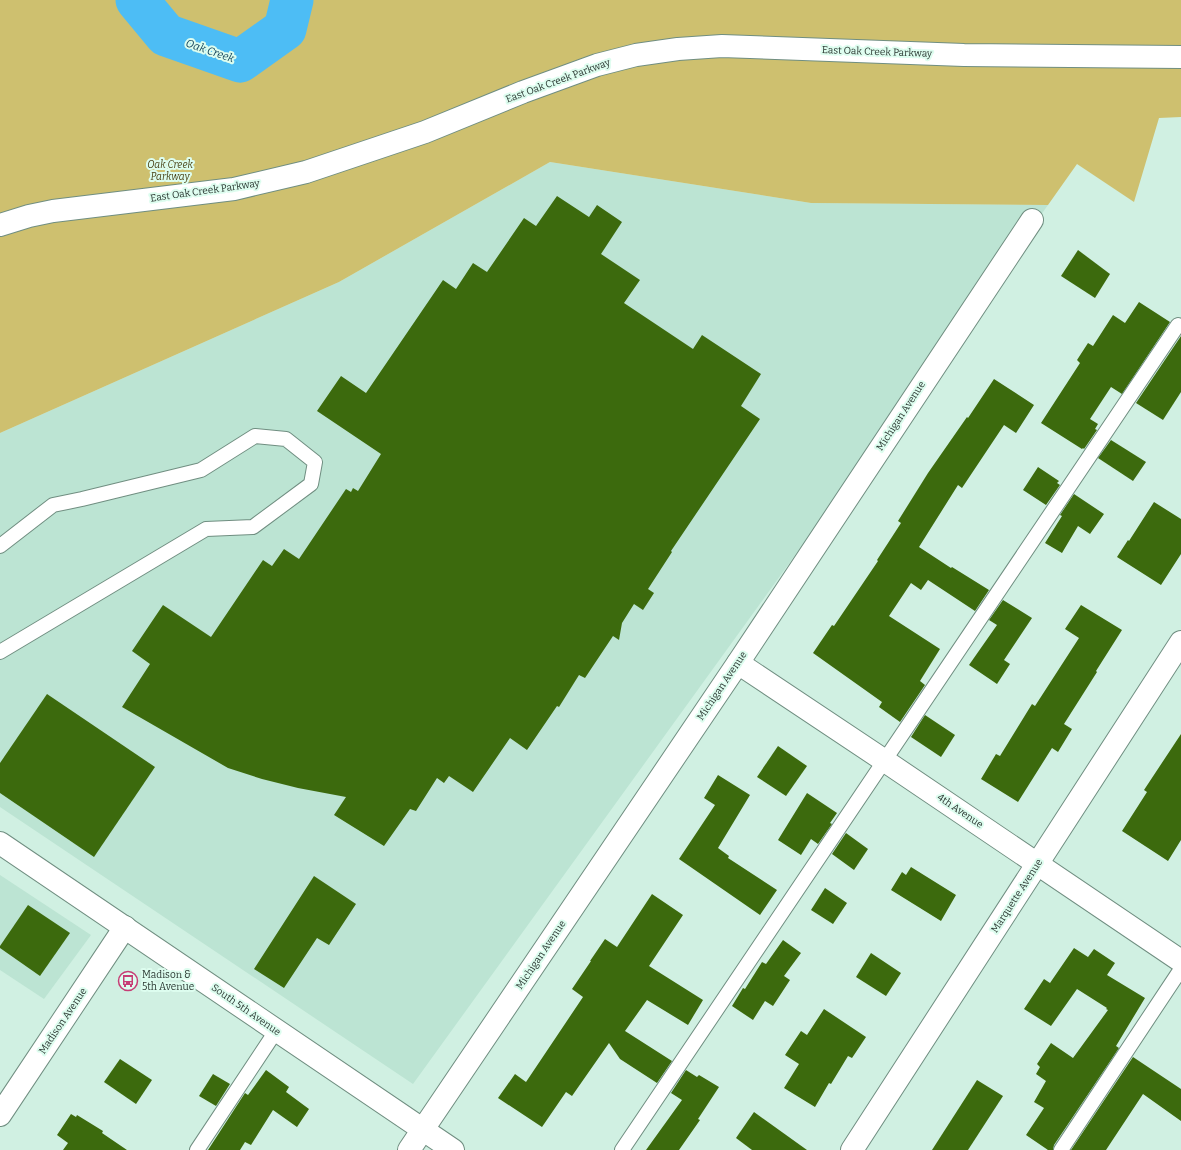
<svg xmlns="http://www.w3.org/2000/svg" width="1181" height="1150" viewBox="0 0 1181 1150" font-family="Bitter,serif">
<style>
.built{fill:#bce4d3}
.green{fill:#cec06f}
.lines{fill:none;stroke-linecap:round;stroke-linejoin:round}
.river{stroke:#4dbdf5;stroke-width:43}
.building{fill:#3c6a0d}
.service-casing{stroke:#708e81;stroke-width:16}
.minor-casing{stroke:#708e81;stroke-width:24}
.tertiary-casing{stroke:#708e81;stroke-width:24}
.service{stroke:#fff;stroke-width:14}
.minor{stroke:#fff;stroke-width:22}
.tertiary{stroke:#fff;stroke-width:22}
.labels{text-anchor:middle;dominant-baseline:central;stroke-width:4;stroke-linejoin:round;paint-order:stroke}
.street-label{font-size:10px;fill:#2c3933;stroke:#ddfdef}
.park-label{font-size:10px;font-style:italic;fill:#4a4317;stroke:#ddfdef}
.poi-label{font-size:10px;fill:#2c3933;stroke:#ddfdef;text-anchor:start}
.water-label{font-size:11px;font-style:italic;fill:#0e3e55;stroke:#ddfdef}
</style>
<rect width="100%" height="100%" fill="#d0f0e2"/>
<g class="built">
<polygon points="550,162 811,203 1048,205 413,1084 0,807 0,433 339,282"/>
<polygon points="0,875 91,935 44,999 0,970"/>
</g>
<polygon class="green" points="0,0 1181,0 1181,117 1159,118 1134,202 1077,164 1048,205 811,203 550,162 339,282 0,433"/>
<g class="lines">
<polyline class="river" points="137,0 166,35 240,61 285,29 292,0"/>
</g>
<g class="building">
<polygon points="557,196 589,217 597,205 622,222 601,254 640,280 624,303 693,349 702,335 761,374 741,406 760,419 671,551 672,552 648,589 654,593 643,610 634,604 622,623 619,640 613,636 585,678 579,675 559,707 557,706 527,750 510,738 473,792 449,776 444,783 437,778 416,811 410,809 384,846 334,815 346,797 298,788 262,779 228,768 122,707 150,664 132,651 163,605 211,637 263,560 272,566 284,549 299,559 346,489 351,492 353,488 358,491 381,454 317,411 341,376 366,393 443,280 456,289 473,263 487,272 524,218 536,226"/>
<polygon points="1078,250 1110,274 1095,298 1061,276"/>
<polygon points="1139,302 1170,322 1122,394 1111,387 1090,419 1098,424 1095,429 1097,430 1084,449 1083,448 1082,449 1041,423 1080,363 1077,360 1088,343 1093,346 1113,315 1125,323"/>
<polygon points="1181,336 1181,392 1163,420 1136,403"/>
<polygon points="994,379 1034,405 1016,433 1004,425 962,488 958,485 919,547 951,568 952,567 989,590 975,611 928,580 921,590 911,583 889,616 940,649 920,681 925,685 900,722 879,707 882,702 813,653 832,625 834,626 878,561 877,560 901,523 898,521 928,473 967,417 968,418"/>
<polygon points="1111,440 1146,462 1133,481 1098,458"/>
<polygon points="1038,467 1059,481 1057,483 1060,485 1046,505 1023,490"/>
<polygon points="1074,494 1104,514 1090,534 1078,526 1062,553 1045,543 1062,516 1060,515"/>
<polygon points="1154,502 1181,519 1181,554 1161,585 1117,557 1128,540 1129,541"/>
<polygon points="1003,600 1032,618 1004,660 1010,664 997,684 969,665 997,625 989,620"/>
<polygon points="1081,605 1122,630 1096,671 1097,672 1064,724 1072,729 1058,752 1052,748 1018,802 981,779 996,754 1000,756 1032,704 1035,706 1079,638 1065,629"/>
<polygon points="47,694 155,767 94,857 0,793 0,763"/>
<polygon points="925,715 955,735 941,757 911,737"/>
<polygon points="1181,734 1181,840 1168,861 1122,831 1147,792 1144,790"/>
<polygon points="778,746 807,766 786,796 757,777"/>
<polygon points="718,775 750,795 718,848 729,856 728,858 777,890 760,915 679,859 715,805 704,798"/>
<polygon points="807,793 837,813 830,823 832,824 818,844 811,839 801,855 778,840"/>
<polygon points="846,833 868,849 854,870 832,854"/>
<polygon points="911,867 956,895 941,921 891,890 902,872 906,875"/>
<polygon points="314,876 356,904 329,945 317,938 284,988 254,969"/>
<polygon points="825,888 847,903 833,924 811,910"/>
<polygon points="652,894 683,915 649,966 703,1000 688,1025 647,1000 625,1031 672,1061 657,1083 620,1059 609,1043 572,1096 566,1092 542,1127 498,1098 515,1074 526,1082 583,997 572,989 591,961 590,961 605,939 617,947"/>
<polygon points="28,905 70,933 40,976 0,948 0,946"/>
<polygon points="783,940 801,953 784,976 790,980 773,1006 765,1001 753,1020 732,1006 743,988 745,989 762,962 766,964"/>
<polygon points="1074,948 1088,957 1094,949 1115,963 1107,975 1145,998 1116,1046 1119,1048 1054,1145 1053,1150 1048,1150 1026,1135 1044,1108 1034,1102 1046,1081 1036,1074 1040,1067 1037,1064 1051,1043 1073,1058 1108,1010 1106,1009 1107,1008 1077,989 1051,1026 1024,1009 1044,979 1050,983"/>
<polygon points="871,953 901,973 886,996 856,977"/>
<polygon points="824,1009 866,1037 852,1058 848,1056 831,1084 829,1083 815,1107 784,1088 799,1064 785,1055 801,1031 807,1035"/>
<polygon points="1133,1057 1181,1089 1181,1121 1143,1094 1106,1150 1071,1150"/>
<polygon points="120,1059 152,1080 136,1104 104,1082"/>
<polygon points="266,1070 289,1087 286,1092 309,1109 297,1127 273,1110 251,1145 245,1142 240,1150 208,1150 245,1093 248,1095"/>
<polygon points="686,1070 697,1077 699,1075 719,1087 698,1119 700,1120 679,1150 646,1150 682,1100 671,1093"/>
<polygon points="213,1074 230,1084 216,1106 199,1096"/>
<polygon points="977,1080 1003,1096 968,1150 932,1150"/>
<polygon points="754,1112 807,1150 752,1150 736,1138"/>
<polygon points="71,1114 76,1117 77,1115 103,1131 102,1133 127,1150 63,1150 68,1143 57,1135"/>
</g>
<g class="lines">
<g class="service-casing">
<g id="service">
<polyline points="0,546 53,505 82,499 201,470 255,436 286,439 315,462 311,484 253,527 206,529 0,652"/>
<polyline points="197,1150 276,1031"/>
<polyline points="622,1150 1178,325"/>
<polyline points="1061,1150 1181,969"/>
</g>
</g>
<g class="minor-casing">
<g id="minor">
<polyline points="0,225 29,216 53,211 234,189 306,172 425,132 523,92 597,65 636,55 678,49 722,46 964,55 1181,57"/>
<polyline points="738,663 885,761 1181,961"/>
<polyline points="409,1150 738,663 1032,220"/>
<polyline points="852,1150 1181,642"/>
</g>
</g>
<g class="tertiary-casing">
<g id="tertiary">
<polyline points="0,843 453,1150"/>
<polyline points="0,1115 125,927"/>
</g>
</g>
<use href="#service" class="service"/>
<use href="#minor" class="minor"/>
<use href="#tertiary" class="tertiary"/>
</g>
<defs>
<g id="bus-ring" transform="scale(1)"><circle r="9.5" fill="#ddfdef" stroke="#c73d75" stroke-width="1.5"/><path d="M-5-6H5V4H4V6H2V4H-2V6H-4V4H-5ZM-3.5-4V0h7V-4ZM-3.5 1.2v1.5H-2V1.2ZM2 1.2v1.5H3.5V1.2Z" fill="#c73d75"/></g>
</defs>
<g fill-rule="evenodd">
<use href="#bus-ring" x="128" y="981"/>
</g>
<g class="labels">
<g class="street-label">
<text transform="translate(877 52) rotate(2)">East Oak Creek Parkway</text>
<text transform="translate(558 81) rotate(-20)">East Oak Creek Parkway</text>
<text transform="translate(205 191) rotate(-8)">East Oak Creek Parkway</text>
<text transform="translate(901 416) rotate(-57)">Michigan Avenue</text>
<text transform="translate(722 686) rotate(-56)">Michigan Avenue</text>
<text transform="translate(960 811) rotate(34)">4th Avenue</text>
<text transform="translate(1017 896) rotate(-57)">Marquette Avenue</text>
<text transform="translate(541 955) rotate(-56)">Michigan Avenue</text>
<text transform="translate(246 1010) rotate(35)">South 5th Avenue</text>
<text transform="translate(63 1021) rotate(-56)">Madison Avenue</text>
</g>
<g class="park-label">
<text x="170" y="165">Oak Creek<tspan x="170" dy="12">Parkway</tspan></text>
</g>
<g class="poi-label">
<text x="142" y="975">Madison &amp;<tspan x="142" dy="12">5th Avenue</tspan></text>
</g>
<g class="water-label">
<text transform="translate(210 51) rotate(19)">Oak Creek</text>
</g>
</g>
</svg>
